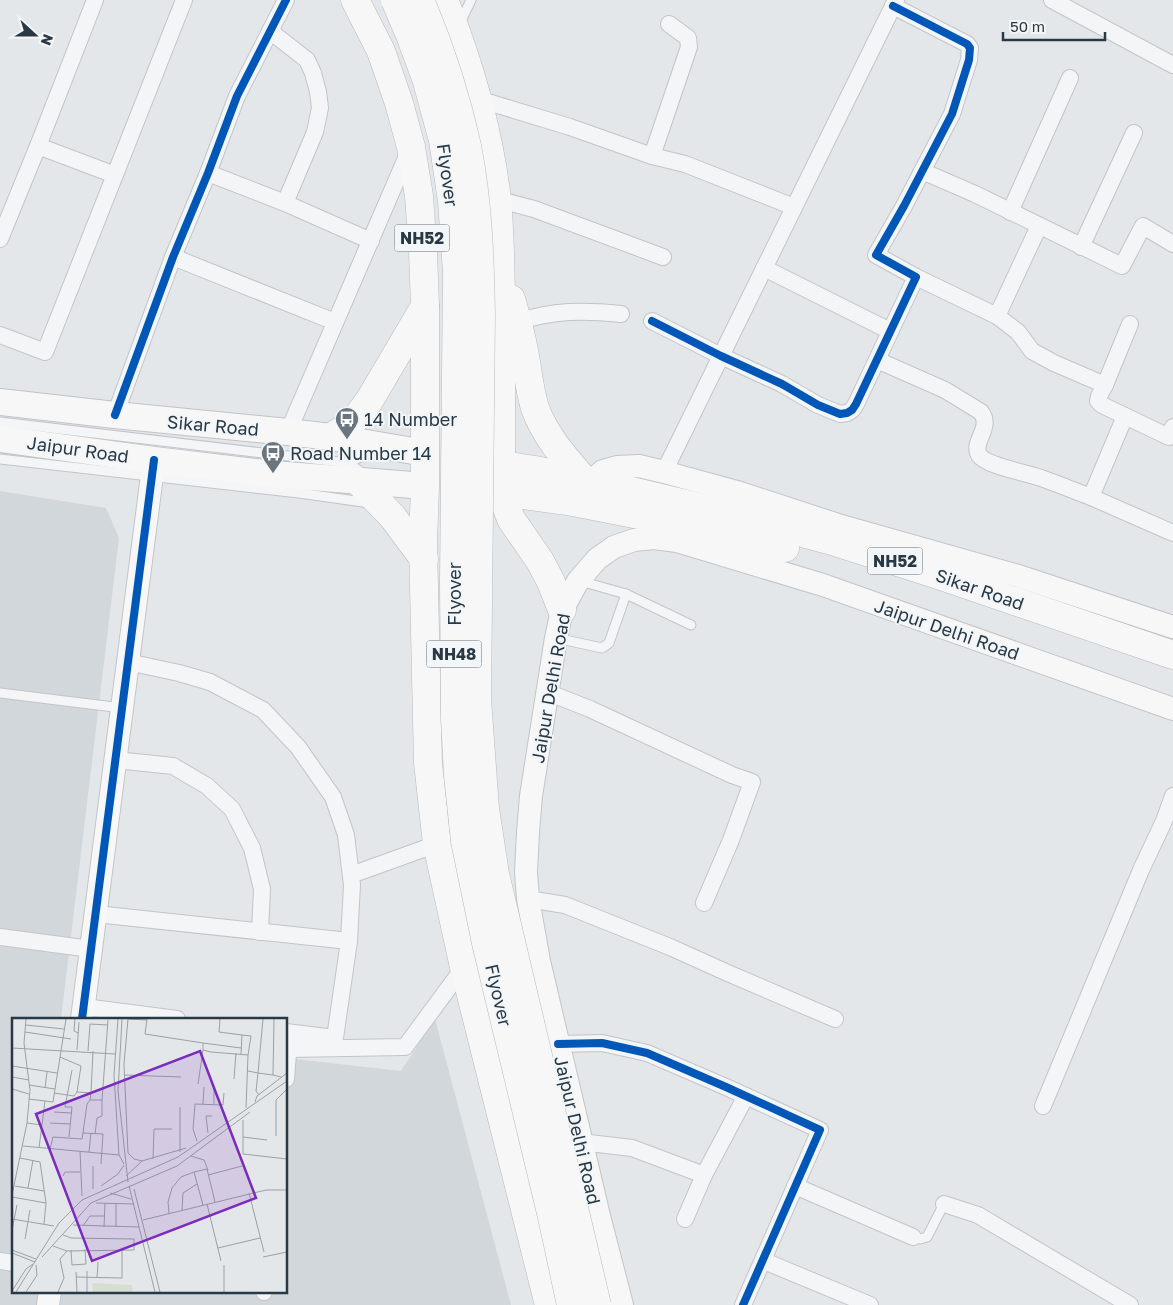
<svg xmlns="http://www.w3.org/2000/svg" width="1173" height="1305" viewBox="0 0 1173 1305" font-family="'Golos Text',sans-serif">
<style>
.built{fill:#d2d7dc}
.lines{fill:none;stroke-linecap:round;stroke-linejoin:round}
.lane-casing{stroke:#c2c5c7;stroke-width:11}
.street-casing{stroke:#c2c5c7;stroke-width:18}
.secondary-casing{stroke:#c2c5c7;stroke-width:24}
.primary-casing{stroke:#c0c4c7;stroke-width:28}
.highway-casing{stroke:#b6babe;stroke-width:29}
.lane{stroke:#f3f5f6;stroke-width:9}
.street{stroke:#f3f5f6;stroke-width:16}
.secondary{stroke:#f7f7f7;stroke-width:22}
.primary{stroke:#f7f7f7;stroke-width:26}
.highway{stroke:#f7f7f7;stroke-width:28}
.highway-bridge-casing{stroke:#b6babe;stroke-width:29;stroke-linecap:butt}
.highway-bridge{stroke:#f7f7f7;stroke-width:28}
.cycleway-casing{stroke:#f2f6f8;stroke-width:11}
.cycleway{stroke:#0057b8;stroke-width:8}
.labels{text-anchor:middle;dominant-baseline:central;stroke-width:4;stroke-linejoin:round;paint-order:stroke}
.shield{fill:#f2f6f8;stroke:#65717b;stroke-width:1}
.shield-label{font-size:16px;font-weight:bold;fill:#283845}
.street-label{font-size:18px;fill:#283845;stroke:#f2f6f8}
.poi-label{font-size:18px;fill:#283845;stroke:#f2f6f8;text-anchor:start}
.inset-road{fill:none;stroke:#99a1a7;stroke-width:1}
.view{fill:#7b2cbf;fill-opacity:0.15;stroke:#7b2cbf;stroke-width:2.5}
.inset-edge{fill:none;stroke:#283845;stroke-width:2.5}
</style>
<rect width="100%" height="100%" fill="#e4e7e9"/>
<polygon class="built" points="0,491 106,508 119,538 61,1019 14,1019 14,1291 286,1291 286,1058 401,1071 435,1019 511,1305 0,1305"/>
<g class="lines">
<g class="lane-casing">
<g id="lane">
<polyline points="459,25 471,0"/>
<polyline points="0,422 348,463 364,474"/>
<polyline points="0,459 299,493 370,503"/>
<polyline points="348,463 373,451"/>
<polyline points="580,581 626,594 691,625"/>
<polyline points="556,638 602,648 609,643 626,594"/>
<polyline points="0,693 122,708"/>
<polyline points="913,1237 920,1239 927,1237 944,1204"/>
</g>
</g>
<g class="street-casing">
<g id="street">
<polyline points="1052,0 1173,65"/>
<polyline points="270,31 307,60 313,73 318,92 320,108 315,132 285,203"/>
<polyline points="478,99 570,127 652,156 685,164 794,207"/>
<polyline points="38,146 115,175"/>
<polyline points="652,156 689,47 688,38 669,24"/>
<polyline points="922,171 975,194 1122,266 1143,226 1173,244"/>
<polyline points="208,173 285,203 371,241"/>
<polyline points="496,199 534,209 663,257"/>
<polyline points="1010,212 1070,78"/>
<polyline points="0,239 38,146 95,0"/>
<polyline points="1081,247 1134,133"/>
<polyline points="173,257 335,322"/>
<polyline points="764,268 890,331"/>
<polyline points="997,316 1039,226"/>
<polyline points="652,321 721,356 782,384 818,405 840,414 847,413 852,410 856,404 916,277 876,255 904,206 952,114 969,60 970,48 967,44 893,6"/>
<path d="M 517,322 C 553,310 584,310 621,314"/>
<polyline points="0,335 45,352 184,0"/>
<path d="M 877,360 L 945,390 L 981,412 C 993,428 971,442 979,455 C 986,466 1028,473 1041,478 C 1058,484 1075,491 1091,497 L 1125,416 L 1102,405 L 1098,401 L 1099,396 L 1105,385 L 1054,363 L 1032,351 L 1018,332 L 997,316 L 916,277"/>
<polyline points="1105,385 1130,324"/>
<polyline points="115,415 173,257 208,173 237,96 286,0"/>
<polyline points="1125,416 1169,437 1173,427"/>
<polyline points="288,432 410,149"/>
<polyline points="664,472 896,0"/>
<polyline points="1091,497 1173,533"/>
<polyline points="128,662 179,673 210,682 263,710 298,747 333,797 346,835 352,885 349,941"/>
<polyline points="547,692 590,709 732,775 752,782 731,840 704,903"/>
<polyline points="116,760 173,766 207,786 232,809 252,848 262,889 260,932"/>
<polyline points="351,875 437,844"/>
<polyline points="528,899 565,905 670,947 730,974 835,1019"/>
<polyline points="96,914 349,941 335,1038 286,1032"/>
<polyline points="0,937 91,949"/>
<polyline points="84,1007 177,1019"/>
<polyline points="558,1044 602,1043 647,1053 726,1087 820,1130 743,1305"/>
<polyline points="288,1049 405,1047 464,967"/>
<polyline points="286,1079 289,1040"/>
<polyline points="1043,1106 1141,870 1164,821 1173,796"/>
<polyline points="581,1142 632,1148 704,1175 685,1219"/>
<polyline points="704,1175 746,1096"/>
<polyline points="795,1186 913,1237"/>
<polyline points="944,1204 978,1215 1130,1305"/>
<polyline points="0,1261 14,1263"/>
<polyline points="764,1261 870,1305"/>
<polyline points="264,1292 264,1291"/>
</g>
</g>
<g class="secondary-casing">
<g id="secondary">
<polyline points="590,482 603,471 617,467 639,466 664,472 737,492 838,525 1015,575 1173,627"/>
<polyline points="82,1019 154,460"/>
<polyline points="48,1305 50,1291"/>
<polyline points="622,1305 599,1216 539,961 528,899 526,872 528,832 531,796 556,638 562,610 578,581 597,559 614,547 634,540 654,538 677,541 823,585 1173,709"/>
</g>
</g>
<g class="primary-casing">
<g id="primary">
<polyline points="0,402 115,415 288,432 331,437 425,453"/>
<polyline points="0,439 154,460 273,474 425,486"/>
</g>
</g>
<g class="highway-casing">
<g id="highway">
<polyline points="355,0 381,51 399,103 411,147 419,196 423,252 425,306 425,486 423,543 428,763 437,844 464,967 549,1305"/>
<path d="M 444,0 C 470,65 489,131 497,200 C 501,243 501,286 501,329 C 501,383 501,438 501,492 L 511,519 L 540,561 L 551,582 L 562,610"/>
<path d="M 511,299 C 516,316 521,334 524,351 C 528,370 529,389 535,408 C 545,436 565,458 584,480"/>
<polyline points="331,437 347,427 357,417 369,401 425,306"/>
<polyline points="457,458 535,470 611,486 758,521 832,541 938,575 1173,655"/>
<polyline points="359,482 392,516 424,559"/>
<polyline points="457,489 501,492 573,502 670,521 785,548"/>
</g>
</g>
<use href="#lane" class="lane"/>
<use href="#street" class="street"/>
<use href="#secondary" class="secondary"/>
<use href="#primary" class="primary"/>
<use href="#highway" class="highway"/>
<g class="highway-bridge-casing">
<g id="highway-bridge">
<polyline points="395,0 410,35 426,78 443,140 452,201 457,272 454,583 455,719 458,775 465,841 486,943 552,1217 571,1305"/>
<path d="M 420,0 C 440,47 456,96 467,146 C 478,201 480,258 481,314 L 477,699 L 485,809 L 495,874 L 597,1305"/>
</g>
</g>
<use href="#highway-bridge" class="highway-bridge"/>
<g class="cycleway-casing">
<g id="cycleway">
<polyline points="652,321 721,356 782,384 818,405 840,414 847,413 852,410 856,404 916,277 876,255 904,206 952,114 969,60 970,48 967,44 893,6"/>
<polyline points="115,415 173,257 208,173 237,96 286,0"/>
<polyline points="82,1019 154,460"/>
<polyline points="558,1044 602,1043 647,1053 726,1087 820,1130 743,1305"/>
</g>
</g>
<use href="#cycleway" class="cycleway"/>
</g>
<defs>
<g id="bus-pin" transform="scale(1.25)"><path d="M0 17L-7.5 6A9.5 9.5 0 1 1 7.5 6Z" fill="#6a757e" stroke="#f2f6f8"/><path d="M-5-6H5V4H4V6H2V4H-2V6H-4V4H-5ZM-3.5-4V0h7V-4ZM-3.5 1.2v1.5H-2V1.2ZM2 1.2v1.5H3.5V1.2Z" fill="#fff"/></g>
</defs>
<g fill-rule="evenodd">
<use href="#bus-pin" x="347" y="419"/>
<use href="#bus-pin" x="273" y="453"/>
</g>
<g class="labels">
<g class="shield">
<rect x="394.5" y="224.5" width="55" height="27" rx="4"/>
<rect x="867.5" y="547.5" width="55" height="27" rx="4"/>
<rect x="426.5" y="640.5" width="55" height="27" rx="4"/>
</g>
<g class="shield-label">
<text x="422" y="238">NH52</text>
<text x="895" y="561">NH52</text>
<text x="454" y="654">NH48</text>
</g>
<g class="street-label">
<text transform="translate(448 175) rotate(82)">Flyover</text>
<text transform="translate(213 425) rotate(5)">Sikar Road</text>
<text transform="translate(78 449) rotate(8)">Jaipur Road</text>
<text transform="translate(980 589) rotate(19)">Sikar Road</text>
<text transform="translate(454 594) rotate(-90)">Flyover</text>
<text transform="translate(947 629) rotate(19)">Jaipur Delhi Road</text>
<text transform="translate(550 688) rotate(-80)">Jaipur Delhi Road</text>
<text transform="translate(499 995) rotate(77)">Flyover</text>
<text transform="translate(578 1130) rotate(77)">Jaipur Delhi Road</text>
</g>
<g class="poi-label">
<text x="364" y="419">14 Number</text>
<text x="290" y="453">Road Number 14</text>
</g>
</g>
<g transform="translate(12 1018)">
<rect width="275" height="275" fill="#e4e7e9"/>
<path d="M 80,265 L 120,267 L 121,274 L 81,274 Z" fill="#d6ded4"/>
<path class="inset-road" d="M 63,1 L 62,13 L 66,15M 106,1 L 102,57 L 107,137 L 112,146M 110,1 L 106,73 L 116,164M 116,1 L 135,2M 116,1 L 112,46 L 116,135 L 122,141 L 130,143 L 174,130M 135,1 L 133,16 L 191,25 L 191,32 L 199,34 L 236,37 L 234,90M 208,1 L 207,14 L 230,17 L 229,36M 251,1 L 246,55 L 261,57M 262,1 L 261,57 L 269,59M 14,7 L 52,11M 13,14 L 59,21M 230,17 L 239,18 L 236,37M 191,25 L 229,30M 0,30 L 103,36M 65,32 L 67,4M 76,33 L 78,6 L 96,7M 48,39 L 69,48 L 65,74 L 79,75 L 78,82M 0,48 L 45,55M 236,53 L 246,55 L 244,73 L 247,77M 113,57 L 169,59M 0,59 L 17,62M 222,61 L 224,35M 186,66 L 191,32M 17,67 L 43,71M 33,70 L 35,54M 0,71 L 17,76M 42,75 L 62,78 L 65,74M 79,75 L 81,33M 17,81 L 41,84 L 54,1M 90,82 L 96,2M 243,84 L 245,78 L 275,55M 191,86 L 192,69M 202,86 L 202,69M 42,94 L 59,95M 231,102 L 231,136 L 275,141M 15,105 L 30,107M 38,105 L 58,106M 71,115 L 75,86 L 78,82 L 90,82 L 90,98 L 85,100 L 83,116M 196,115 L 194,98 L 200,98M 264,118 L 264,82 L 275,71M 57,119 L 60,89 L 53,89 L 60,52M 231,119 L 255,122M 185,123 L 181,111 L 183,86 L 211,87 L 212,75M 11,128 L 107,137M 27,130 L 33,83M 38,131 L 41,119 L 70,121 L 71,115 L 91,116 L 89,146M 68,133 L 70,178M 77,134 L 79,115M 168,134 L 168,89M 179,138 L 192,142 L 196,152M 8,140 L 28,144 L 34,185 L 32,206M 141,141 L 142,111 L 160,111M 81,148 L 81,171M 196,157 L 230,148M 51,158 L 53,154 L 68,154M 114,158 L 130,143M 3,168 L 32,173M 89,168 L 106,156 L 112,147M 117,168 L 143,274M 16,170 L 21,142M 122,171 L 148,274M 98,175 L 119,181M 237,175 L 252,234M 0,177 L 15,105 L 18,72 L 12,25 L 14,1M 0,179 L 34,185M 84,185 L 121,186M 195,186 L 209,243M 191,187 L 182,154 L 195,151 L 203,184M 170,192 L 171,175 L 185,166M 157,195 L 156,184 L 160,170 L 169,159 L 182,154M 0,201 L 42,208M 131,202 L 254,172 L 275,172M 61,207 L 127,209M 71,208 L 78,198 L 92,198M 92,209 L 93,185M 104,209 L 104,186M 0,212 L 5,187M 13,221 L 18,192M 41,228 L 55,233 L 122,232 L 122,221 L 59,220 L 51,217M 206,230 L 248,220M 0,232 L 24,241M 59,232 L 60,247 L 74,246 L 73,231M 0,235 L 23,244M 30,239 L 79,185 L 165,148 L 238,94M 251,239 L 275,234M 75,253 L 75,274M 64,254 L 65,274M 64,259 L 110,260 L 110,232M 85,260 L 86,244M 0,273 L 14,251 L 21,246M 4,274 L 47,205 L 70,182 L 166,139 L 275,63M 14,274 L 25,257 L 24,247M 46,274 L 52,260 L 48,241 L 55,233M 212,274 L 212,247"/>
<path class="view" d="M 188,33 L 244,180 L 80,243 L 24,96 Z"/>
<rect width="275" height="275" class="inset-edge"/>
</g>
<g transform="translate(35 35) rotate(111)" stroke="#f2f6f8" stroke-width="4" paint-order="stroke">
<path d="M0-4L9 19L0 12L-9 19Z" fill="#283845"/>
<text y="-8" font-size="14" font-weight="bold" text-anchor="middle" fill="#283845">N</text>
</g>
<path d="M1003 32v8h102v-8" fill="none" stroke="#283845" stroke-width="2.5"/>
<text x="1010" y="32" font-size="15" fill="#283845" stroke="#f2f6f8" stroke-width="4" paint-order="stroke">50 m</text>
</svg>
